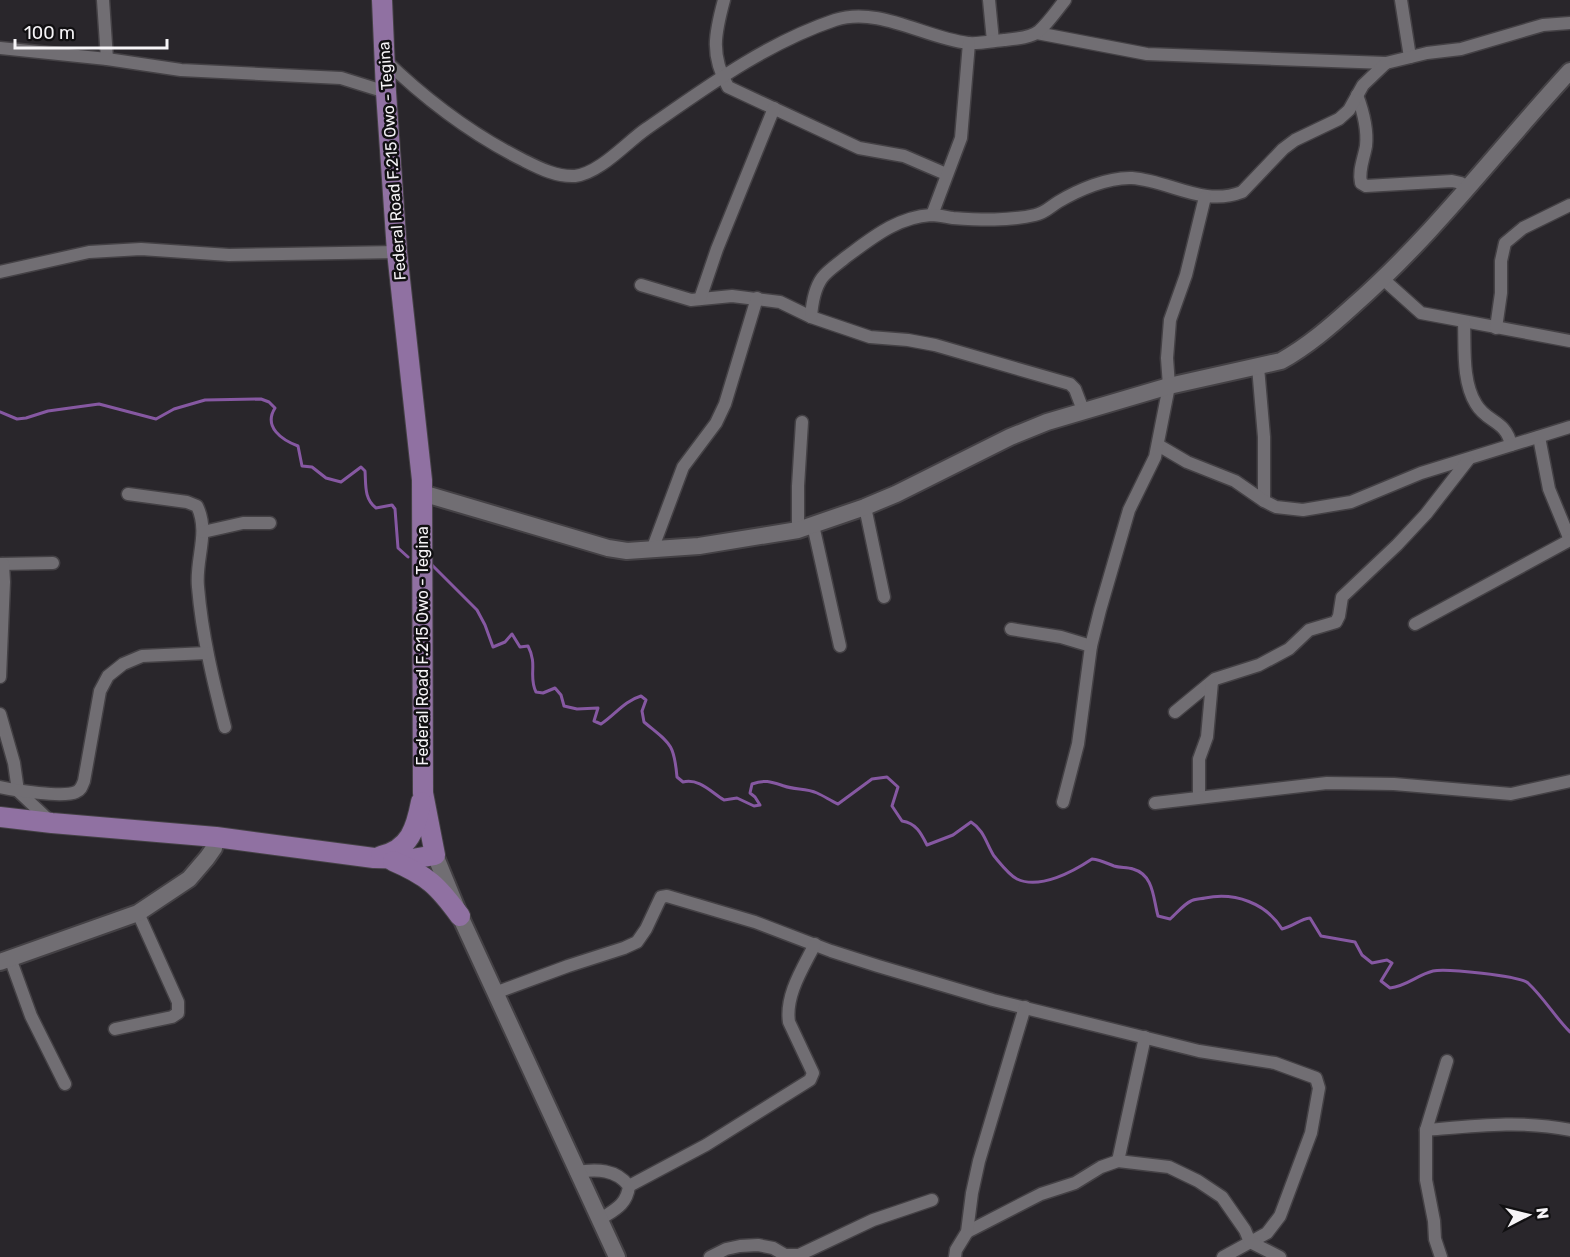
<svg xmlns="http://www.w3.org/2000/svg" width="1570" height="1257" viewBox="0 0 1570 1257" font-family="Rubik,sans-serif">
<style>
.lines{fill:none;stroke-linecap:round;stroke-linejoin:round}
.stream{stroke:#8658a2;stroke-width:3}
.street-casing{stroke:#444145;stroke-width:15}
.secondary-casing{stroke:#444145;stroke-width:20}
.primary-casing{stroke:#444145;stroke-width:22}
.street{stroke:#716e73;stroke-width:12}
.secondary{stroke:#716e73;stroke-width:16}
.primary{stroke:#9071a2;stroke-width:20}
.labels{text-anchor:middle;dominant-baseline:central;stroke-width:5;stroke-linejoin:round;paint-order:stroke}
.street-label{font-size:16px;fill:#f6f4f7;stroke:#111012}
</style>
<rect width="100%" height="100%" fill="#29262b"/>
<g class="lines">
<g class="stream">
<path d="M 0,412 L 17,419 L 26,418 L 48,411 L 99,404 L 156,419 L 174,409 L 205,400 L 261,399 L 269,402 L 275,408 C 263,427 282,440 298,446 L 302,466 L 312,467 L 326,478 L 341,482 L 361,467 L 365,471 C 366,485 364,499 376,508 L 392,505 L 395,509 L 398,548 L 408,557"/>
<path d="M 429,562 L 477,610 L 485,625 L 493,647 L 505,642 L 512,634 L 520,647 L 528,646 C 538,665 528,676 536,692 L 543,693 L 555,688 L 561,695 L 564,706 L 577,709 L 598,708 L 594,721 L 601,724 C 615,715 624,701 641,696 L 646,700 L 642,711 L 644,722 C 669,743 674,742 677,777 L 683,782 C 699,778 711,792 724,800 L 737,798 L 754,806 L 760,805 L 755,797 L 750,793 L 752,784 C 765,779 772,782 784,786 C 795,790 806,788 817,793 C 824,796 831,801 838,804 L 872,779 L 887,777 L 898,787 L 892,806 L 902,821 C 916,823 921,833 927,845 L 953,835 L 971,822 C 984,830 986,843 994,856 C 1000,863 1009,875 1017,879 C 1040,890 1074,871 1092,859 C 1101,860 1106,863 1114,866 C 1120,868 1127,867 1133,869 C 1154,875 1153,898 1158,916 L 1170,919 C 1176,914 1184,904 1191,901 C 1194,899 1201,899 1205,898 C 1235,892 1266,903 1282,929 C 1294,926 1300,919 1310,918 L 1321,936 L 1355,942 L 1362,955 L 1372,963 L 1387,960 L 1392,963 L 1381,981 L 1390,988 C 1407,986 1417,975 1433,971 C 1445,968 1520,976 1528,983 C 1544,998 1555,1017 1570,1032"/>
</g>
<g class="street-casing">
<g id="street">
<polyline points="103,0 107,59"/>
<path d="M 724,0 C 715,33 710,55 728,87 L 859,148 L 904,156 L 946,174"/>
<polyline points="989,0 993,41"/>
<polyline points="1401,0 1410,57"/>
<polyline points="1037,33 1147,54 1386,63 1427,53 1461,49 1543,25 1570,23"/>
<polyline points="0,48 107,59 181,70 341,78 386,92"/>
<path d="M 384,59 C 425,99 471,134 523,160 C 539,168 556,177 575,176 C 600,173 626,143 646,129 C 705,88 766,43 835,20 C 879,6 925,38 968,43 C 979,44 993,41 1004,40 C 1014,39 1031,38 1039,31 C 1049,22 1057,10 1065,0"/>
<path d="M 1357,95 C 1363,111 1368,128 1366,146 C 1364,158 1358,171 1361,183 L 1366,186 L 1452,181 L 1461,183 L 1467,188"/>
<polyline points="932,215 961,138 969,43"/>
<polyline points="0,272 89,252 141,249 229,255 397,252"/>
<polyline points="1383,279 1421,313 1570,341"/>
<polyline points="641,285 691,300 732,296 780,302 811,317 870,337 908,340 935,345 1070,384 1075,389 1083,410"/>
<polyline points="700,299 717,249 774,108"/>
<path d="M 811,317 C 812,304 814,289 822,278 C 828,270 838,264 846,257 C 872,238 897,217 931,215 C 938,215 946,217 953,218 C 981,220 1008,221 1035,215 C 1045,213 1050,207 1058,202 C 1078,190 1108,177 1132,178 C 1171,181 1203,207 1242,192 L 1283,149 L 1295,140 L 1339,119 L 1349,110 L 1363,85 L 1386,63"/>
<path d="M 1464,322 C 1465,348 1462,382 1476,404 C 1487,423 1506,420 1511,445"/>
<polyline points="1496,328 1501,293 1501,261 1505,243 1523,228 1570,205"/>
<polyline points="1258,367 1264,437 1264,501"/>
<polyline points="1539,437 1549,489 1570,540"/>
<polyline points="1158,445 1187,462 1235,481 1264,501 1276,507 1303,510 1351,502 1421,473 1570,427"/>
<path d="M 128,494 L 187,502 L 197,506 C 210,533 195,559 198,587 C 202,635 213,681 225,727"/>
<polyline points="865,507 884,597"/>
<polyline points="813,525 840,646"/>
<polyline points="798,530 798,486 802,422"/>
<polyline points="203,532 243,523 270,523"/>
<polyline points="652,550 683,467 716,423 725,404 757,298"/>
<polyline points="0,564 53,563"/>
<polyline points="1415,624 1570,540"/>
<polyline points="1011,629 1061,637 1091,646"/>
<polyline points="0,677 4,582 3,564"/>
<polyline points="1175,712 1215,679 1259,665 1289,649 1309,630 1336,622 1339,616 1342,597 1397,545 1426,514 1468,460"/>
<polyline points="0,714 14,763 18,791 51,822"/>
<path d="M 0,787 C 14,790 63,798 76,792 C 81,790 82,786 84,781 L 100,691 L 108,676 L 123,664 L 142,656 L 207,653"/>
<polyline points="1199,797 1199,759 1207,737 1212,682"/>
<polyline points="1063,802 1078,744 1091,646 1100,610 1129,510 1155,457 1169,386 1167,358 1170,320 1186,275 1205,197"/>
<polyline points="1155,803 1327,783 1394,784 1511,794 1570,781"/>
<polyline points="10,958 31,1016 65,1084"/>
<polyline points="495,993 568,966 624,948 637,942 646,929 661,897 667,896 755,922 831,951 878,966 993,1000 1199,1051 1275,1063 1316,1078 1319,1088 1311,1133 1280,1216 1267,1233 1223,1257"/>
<polyline points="115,1029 172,1017 178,1013 178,1002 138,913"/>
<path d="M 1426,1130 C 1474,1126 1522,1120 1570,1130"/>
<polyline points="1118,1161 1145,1037"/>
<path d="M 576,1172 C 597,1169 616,1169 629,1186 C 627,1205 614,1210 599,1220"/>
<path d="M 629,1186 L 706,1145 L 810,1080 L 813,1073 L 789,1022 C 785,995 803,968 815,944"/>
<polyline points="967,1232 1041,1194 1075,1183 1101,1167 1118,1161 1169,1167 1198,1181 1222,1197 1245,1230 1250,1242 1280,1257"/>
<polyline points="710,1257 726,1249 740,1246 758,1245 773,1248 785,1255 799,1255 873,1220 932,1200"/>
<polyline points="955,1257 956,1250 967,1232 972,1193 979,1161 1025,1007"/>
<polyline points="1441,1257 1435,1239 1434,1221 1426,1180 1426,1130 1447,1061"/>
</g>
</g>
<g class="secondary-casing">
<g id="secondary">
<path d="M 422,493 L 608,548 L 627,551 L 699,546 L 798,530 L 865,507 L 896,494 L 1010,437 L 1047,422 L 1169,386 L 1281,361 C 1308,346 1331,326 1353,306 C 1434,235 1498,149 1570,71"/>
<polyline points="435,855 460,916 617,1257"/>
<polyline points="0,962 138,913 189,879 207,858 214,848 216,837"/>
</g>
</g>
<g class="primary-casing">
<g id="primary">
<polyline points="0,817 52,823 216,837 374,858 412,859 435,855 423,793 422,480 397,252 386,92 382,0"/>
<path d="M 381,856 C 410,849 416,828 421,802"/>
<path d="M 393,861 C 428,876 438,886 460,916"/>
</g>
</g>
<use href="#street" class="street"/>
<use href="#secondary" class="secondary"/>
<use href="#primary" class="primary"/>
</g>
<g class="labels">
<g class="street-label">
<text transform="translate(392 161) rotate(-94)">Federal Road F.215 Owo - Tegina</text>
<text transform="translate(422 646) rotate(-90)">Federal Road F.215 Owo - Tegina</text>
</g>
</g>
<g transform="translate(1528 1215) rotate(83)" stroke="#111012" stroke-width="4.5" paint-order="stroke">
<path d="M0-4.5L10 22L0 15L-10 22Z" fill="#f6f4f7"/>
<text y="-9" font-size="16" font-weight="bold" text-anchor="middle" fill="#f6f4f7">N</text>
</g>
<path d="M15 39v9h152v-9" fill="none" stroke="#f6f4f7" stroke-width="3"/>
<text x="24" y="39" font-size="18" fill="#f6f4f7" stroke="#111012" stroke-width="4.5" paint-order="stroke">100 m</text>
</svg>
